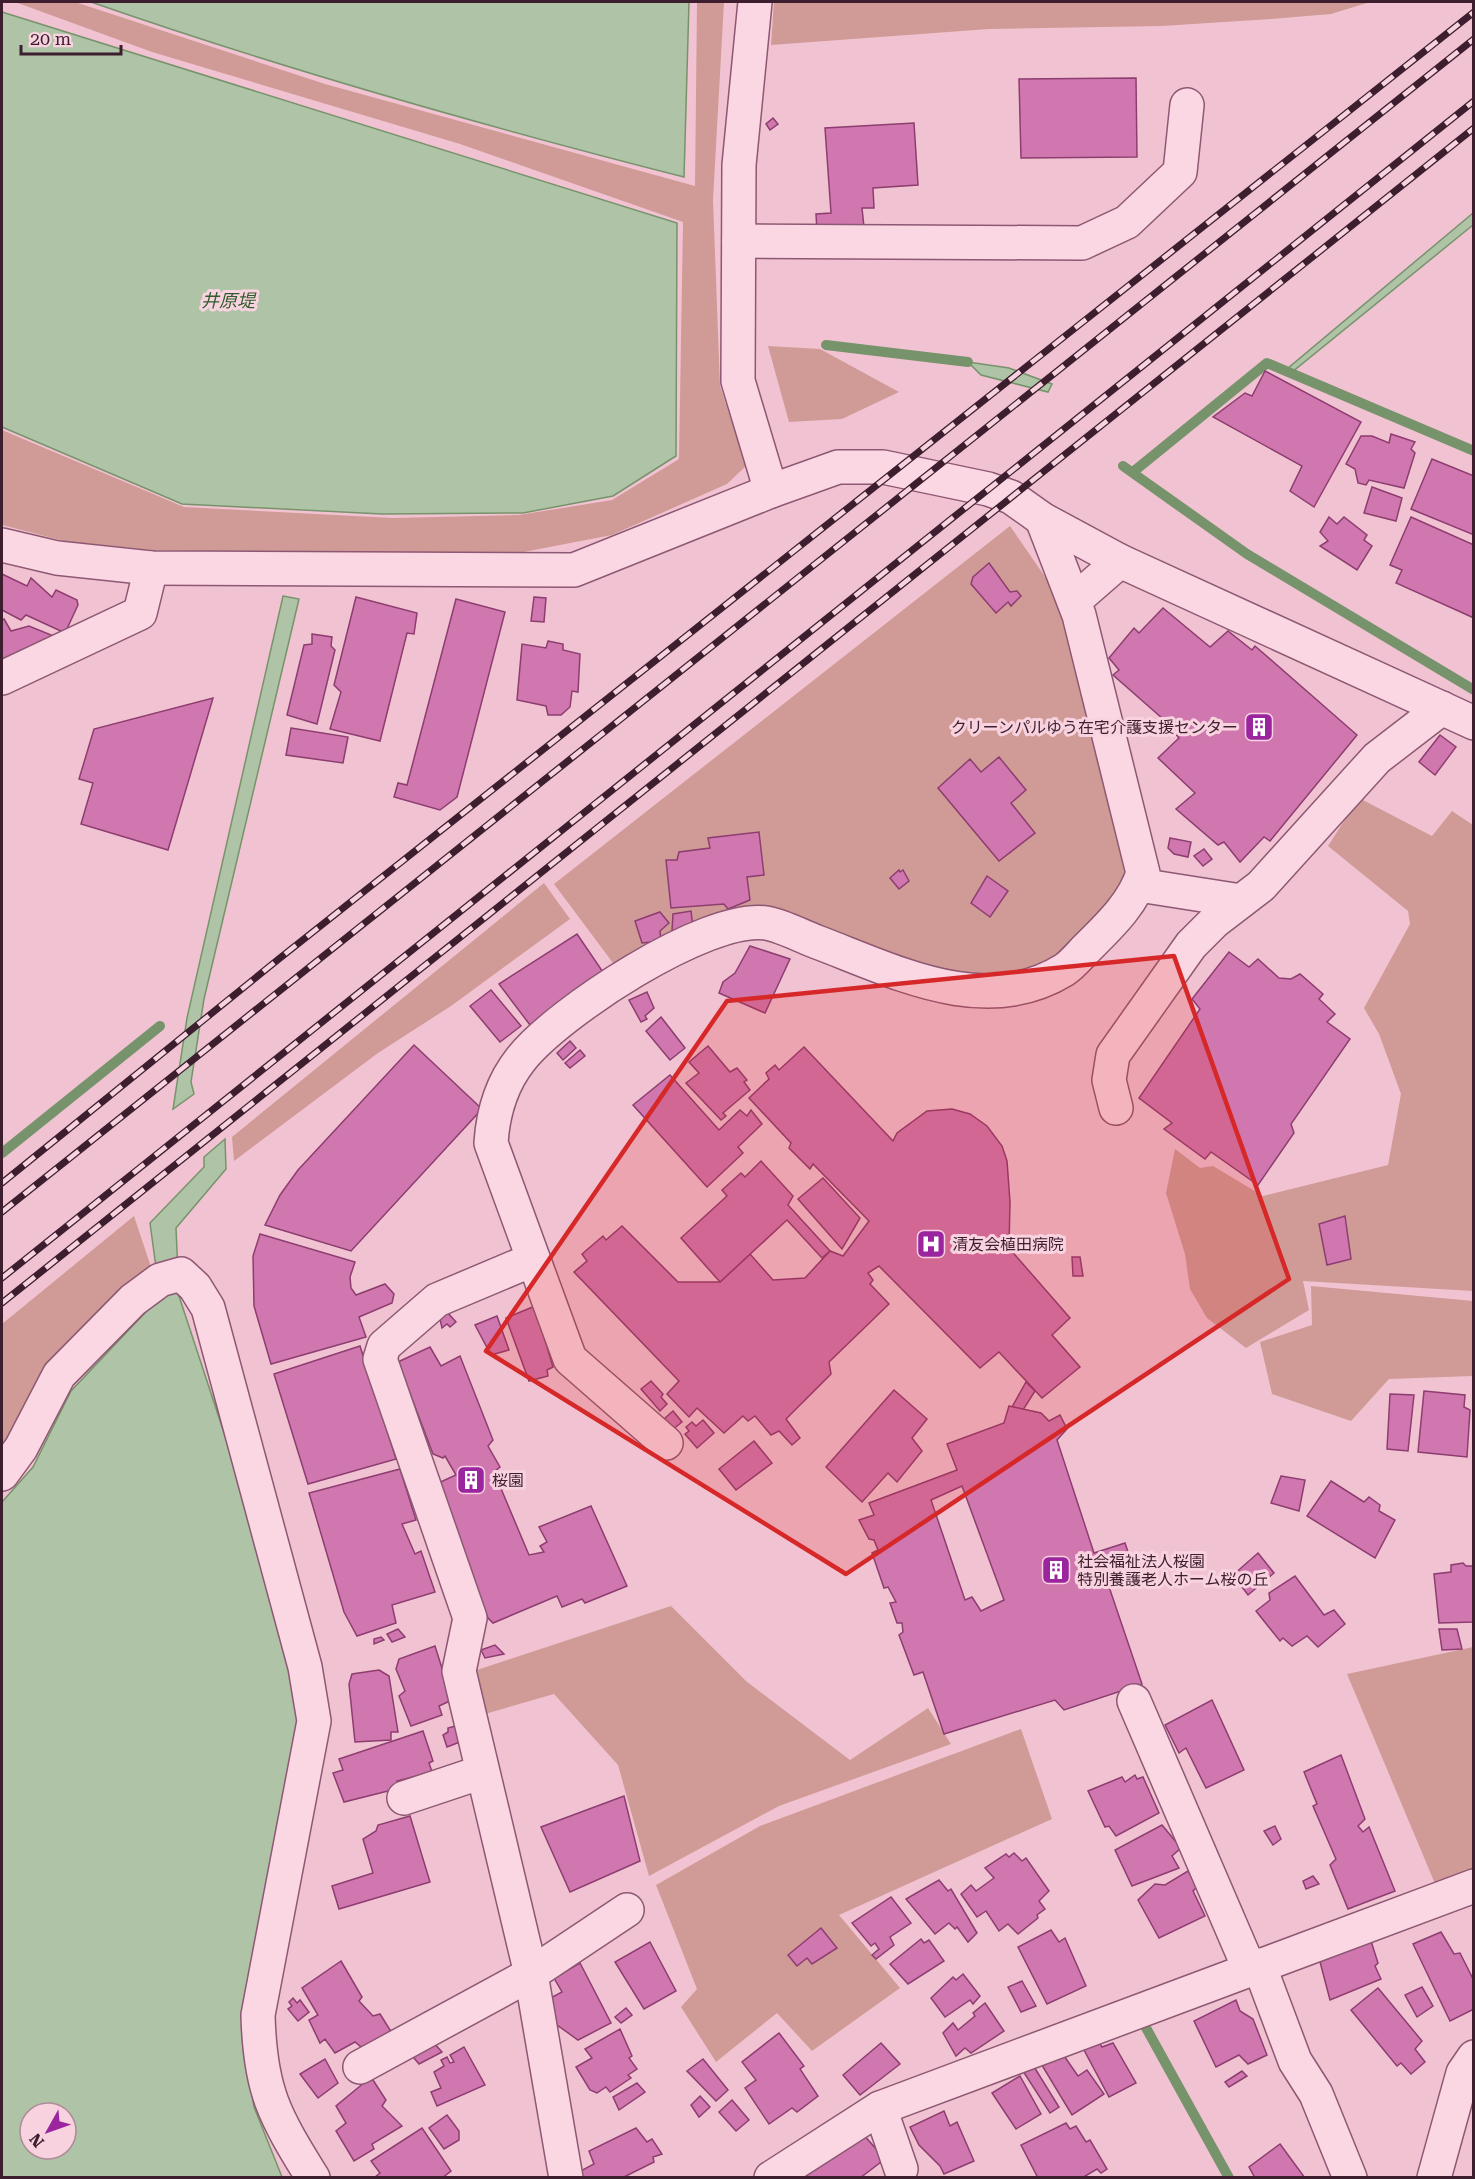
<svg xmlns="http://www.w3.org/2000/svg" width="1475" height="2179" viewBox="0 0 1475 2179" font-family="'Roboto Serif','Noto Sans JP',serif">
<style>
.green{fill:#d09b96}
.water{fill:#afc4a6;stroke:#77936b;stroke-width:1.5;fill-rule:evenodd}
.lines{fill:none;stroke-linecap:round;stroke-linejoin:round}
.stream{stroke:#77936b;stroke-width:10}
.building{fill:#d177af;stroke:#8d3d70;stroke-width:1.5;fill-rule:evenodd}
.minor-casing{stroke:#8d5873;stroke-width:36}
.minor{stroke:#fbd7e3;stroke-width:33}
.rail-casing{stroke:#3c1e2e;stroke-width:7}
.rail{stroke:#f8d3df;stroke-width:4.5;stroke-dasharray:14;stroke-linecap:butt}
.marked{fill:#d62828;fill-opacity:0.2;stroke:#d62828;stroke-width:4.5;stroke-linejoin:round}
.labels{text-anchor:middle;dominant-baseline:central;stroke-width:6;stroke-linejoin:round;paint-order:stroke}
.poi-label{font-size:16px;fill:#3c1e2e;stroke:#f8d3df;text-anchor:start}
.water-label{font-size:18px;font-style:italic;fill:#315c2c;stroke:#f8d3df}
</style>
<rect width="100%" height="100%" fill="#f1c3d2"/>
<g class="green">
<polygon points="15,2 75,2 325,84 695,186 697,2 724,2 713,200 720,386 746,466 727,484 612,535 503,556 151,550 64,541 2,525 2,430 184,507 393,518 519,515 612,500 679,459 683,222 460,144 152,52"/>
<polygon points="774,2 1370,2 1331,14 1271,19 1162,26 989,29 771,45"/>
<polygon points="768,346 820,349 899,392 842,419 789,422"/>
<polygon points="1010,526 1048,581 1071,643 1132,869 1111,914 1059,966 965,982 781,917 616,967 554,884"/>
<polygon points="1359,798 1432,836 1452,811 1473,825 1473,1291 1303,1281 1309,1310 1246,1348 1207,1318 1190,1289 1185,1254 1166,1193 1175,1149 1200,1168 1213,1166 1263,1196 1388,1165 1401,1094 1379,1034 1364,1008 1410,924 1408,911 1328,846"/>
<polygon points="544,883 570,919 451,1006 378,1053 234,1161 232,1137"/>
<polygon points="134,1216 153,1273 2,1463 2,1324"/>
<polygon points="1311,1286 1473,1301 1473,1376 1389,1379 1351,1421 1272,1394 1260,1342 1312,1325"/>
<polygon points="671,1606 746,1681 850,1760 928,1708 951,1744 779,1806 649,1876 618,1765 554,1694 485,1714 477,1670"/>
<polygon points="1473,1647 1473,1870 1436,1886 1347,1674"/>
<polygon points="1021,1729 1052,1819 839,1915 900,1988 812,2051 777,2013 716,2062 681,2007 697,1989 656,1885 760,1826"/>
</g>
<g class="water">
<path d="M 91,2 L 689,2 L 684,177 C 484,126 286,70 91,2 Z"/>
<polygon points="2,12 677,223 676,456 613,496 523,513 382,514 182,504 2,427"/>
<polygon points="1473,213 1473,225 1292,372 1287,369"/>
<polygon points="968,362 1009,368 1052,384 1048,392 981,375"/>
<polygon points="283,596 299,599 204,999 191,1082 194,1094 173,1109 187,1018"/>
<path d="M 225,1139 L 226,1169 L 176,1228 L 179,1296 L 256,1530 L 300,1712 L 242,2028 L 254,2107 L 282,2177 L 2,2178 L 2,1502 L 33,1467 L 71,1391 L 160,1297 L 150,1223 L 204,1167 L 204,1157 ZM 30,2113 L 66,2113 L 66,2149 L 30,2149 Z"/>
</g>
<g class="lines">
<g class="stream">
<polyline points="826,345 968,362"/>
<polyline points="1123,466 1247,554 1474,690"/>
<polyline points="1133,472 1267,363 1474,451"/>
<polyline points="2,1153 160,1026"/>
<polyline points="1145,2026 1229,2178"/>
</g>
</g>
<g class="building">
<polygon points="1136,78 1137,157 1021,158 1019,79"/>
<polygon points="773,118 778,124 770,130 766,124"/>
<polygon points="914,123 918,185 873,188 874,208 862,208 864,227 817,231 816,214 831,213 825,128"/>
<polygon points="1265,371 1361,422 1314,507 1290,491 1302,466 1213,417 1245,393 1252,396"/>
<polygon points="1391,434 1415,442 1411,449 1415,453 1404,488 1369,480 1366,485 1358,483 1355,469 1346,464 1361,436 1372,436 1389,443"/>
<polygon points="1432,459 1474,476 1474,535 1411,509"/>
<polygon points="1372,487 1402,498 1396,521 1364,513"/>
<polygon points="1329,517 1337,524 1344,517 1367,535 1364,540 1372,546 1357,570 1320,546 1328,541 1320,532"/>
<polygon points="1411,517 1474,545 1474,618 1396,583 1402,570 1390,565"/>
<polygon points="989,563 1010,592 1017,591 1021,596 1011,606 1008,602 996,613 971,584 973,577"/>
<polygon points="2,574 27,586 31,578 52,597 56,590 77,600 78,605 65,633 26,615 21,620 2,610"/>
<polygon points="356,597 417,613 414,634 407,633 380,741 330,729 341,692 334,685"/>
<polygon points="534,597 546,598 544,622 531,621"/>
<polygon points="456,599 505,612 457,797 440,810 394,797 398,783 407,785"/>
<polygon points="1163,608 1210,647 1228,631 1252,650 1255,646 1357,735 1270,841 1264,837 1240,862 1224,842 1218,845 1176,809 1195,793 1158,758 1179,738 1163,719 1113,675 1119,670 1109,658 1134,628 1139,633"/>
<polygon points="4,619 11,631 29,626 56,637 2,660 2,620"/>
<polygon points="312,634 332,637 331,646 335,650 317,724 287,715 304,645 312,644"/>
<polygon points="548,641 563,644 563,650 580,654 578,692 572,691 570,707 561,715 548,715 546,706 517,700 522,644 546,648"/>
<polygon points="213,698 168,850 81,824 93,783 79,779 94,729"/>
<polygon points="291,728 348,737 343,763 286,755"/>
<polygon points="1440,735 1456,747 1435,775 1419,762"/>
<polygon points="999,757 1026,790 1011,803 1035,833 999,861 938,788 970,759 981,772"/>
<polygon points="759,832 764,875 747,877 750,900 728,909 724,904 671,908 666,860 677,860 679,852 710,848 708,838"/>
<polygon points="1170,838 1191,842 1188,857 1174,854 1168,848"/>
<polygon points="1204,849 1212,859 1203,866 1194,856"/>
<polygon points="899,870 900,872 903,870 909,881 899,889 890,878"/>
<polygon points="987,876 1008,891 990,917 971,903"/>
<polygon points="691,911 693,928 672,931 673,914"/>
<polygon points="660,912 669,923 660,931 661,941 642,943 635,921"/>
<polygon points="577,934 605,975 530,1025 499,984"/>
<polygon points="750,946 790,959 765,1013 719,993 723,982 735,973"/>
<polygon points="1229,952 1249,967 1258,959 1279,978 1291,979 1300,974 1323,994 1319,999 1335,1014 1327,1022 1350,1039 1291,1124 1294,1133 1258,1185 1211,1152 1205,1159 1164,1129 1172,1123 1139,1098 1200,1009 1192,999"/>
<polygon points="491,990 521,1026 500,1042 470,1006"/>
<polygon points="647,992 654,1008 645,1016 647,1019 641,1022 629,1000"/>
<polygon points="661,1017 685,1048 670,1060 646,1031"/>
<polygon points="570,1041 576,1048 563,1060 557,1053"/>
<polygon points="414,1045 482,1109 351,1251 265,1225 280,1195 298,1170"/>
<polygon points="708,1046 730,1072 737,1068 747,1080 744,1082 750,1090 723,1113 726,1116 721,1120 686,1083 699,1073 689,1062"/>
<polygon points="804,1047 893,1141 897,1133 927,1111 952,1109 970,1114 987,1126 1002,1146 1007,1161 1010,1202 1009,1248 1070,1318 1052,1335 1080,1367 1042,1398 999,1352 980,1368 879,1266 868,1273 873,1280 870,1284 889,1304 829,1362 831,1374 786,1419 800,1438 792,1445 779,1431 771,1435 755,1416 748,1421 743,1416 724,1433 697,1408 689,1417 667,1394 679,1381 574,1272 587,1261 582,1254 603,1236 606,1240 622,1226 678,1282 720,1282 750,1254 773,1280 805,1278 830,1251 843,1256 869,1221 813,1164 810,1169 789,1148 791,1143 749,1098 769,1079 766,1073 775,1065 779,1070"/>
<polygon points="580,1050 585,1056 570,1068 565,1063"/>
<polygon points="670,1075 719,1130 740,1110 747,1116 751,1110 762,1124 738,1147 743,1153 707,1187 633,1105"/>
<polygon points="761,1161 793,1196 788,1205 830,1251 822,1258 787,1220 720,1282 681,1238 727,1196 722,1190 741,1173 745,1177"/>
<polygon points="823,1178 860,1218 842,1249 798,1199"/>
<polygon points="1345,1216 1351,1259 1327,1265 1319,1224"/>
<polygon points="260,1234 355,1262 350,1277 351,1288 356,1295 385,1284 394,1294 392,1303 359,1317 366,1337 271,1364 254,1306 253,1256"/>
<polygon points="1072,1257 1080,1257 1083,1276 1073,1276"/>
<polygon points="535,1306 553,1367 547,1370 548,1376 529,1381 506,1318"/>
<polygon points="447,1312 456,1322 450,1327 447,1324 442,1328 440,1319"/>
<polygon points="497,1316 509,1350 491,1355 475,1325"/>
<polygon points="360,1346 396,1459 308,1484 274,1374"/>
<polygon points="430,1347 441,1366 460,1356 493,1440 488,1446 500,1467 494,1472 529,1555 544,1552 540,1546 547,1542 539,1527 591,1506 627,1586 585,1603 582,1599 562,1607 557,1596 493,1623 488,1618 434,1485 456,1475 445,1456 443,1458 433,1454 398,1362"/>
<polygon points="651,1381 663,1394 661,1397 667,1404 660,1411 641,1389"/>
<polygon points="1026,1382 1035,1391 1023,1410 1012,1407"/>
<polygon points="894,1390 927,1419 912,1438 922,1451 897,1482 888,1473 862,1502 826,1467"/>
<polygon points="1424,1391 1465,1395 1464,1407 1470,1410 1467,1457 1418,1452"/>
<polygon points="1390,1394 1414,1395 1408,1451 1387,1449"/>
<path d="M 1009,1406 L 1041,1413 L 1049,1421 L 1060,1415 L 1067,1429 L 1057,1440 L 1094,1553 L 1125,1543 L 1132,1564 L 1105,1575 L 1142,1684 L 1064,1710 L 1055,1700 L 944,1734 L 923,1672 L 914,1675 L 899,1635 L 903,1632 L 902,1623 L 897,1623 L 890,1603 L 896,1602 L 888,1587 L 884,1588 L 872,1553 L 878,1550 L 874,1540 L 869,1539 L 859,1520 L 874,1515 L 869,1503 L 957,1470 L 947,1444 L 1004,1423 ZM 962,1486 L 1004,1600 L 981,1611 L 972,1597 L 965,1600 L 931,1500 Z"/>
<polygon points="673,1411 682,1422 672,1430 665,1423 665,1418"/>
<polygon points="703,1420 714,1433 697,1448 685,1434 689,1431 686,1427 692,1422 696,1426"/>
<polygon points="754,1441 772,1463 736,1490 719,1469"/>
<polygon points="400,1469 416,1520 402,1524 415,1554 421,1551 435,1592 392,1605 396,1623 357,1636 344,1612 309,1493"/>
<polygon points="1281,1476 1305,1480 1299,1511 1271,1503"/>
<polygon points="1331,1481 1364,1502 1369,1497 1380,1505 1379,1511 1395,1520 1375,1558 1307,1516"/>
<polygon points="1258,1553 1274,1573 1248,1595 1233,1575"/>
<polygon points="1463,1563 1466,1566 1474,1566 1474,1622 1439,1623 1434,1574 1451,1572 1451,1565"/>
<polygon points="1295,1576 1324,1615 1334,1610 1345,1624 1318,1647 1307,1636 1292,1646 1283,1638 1280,1641 1256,1611 1270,1600 1269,1593"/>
<polygon points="398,1629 405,1637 392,1642 387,1634"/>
<polygon points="1439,1629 1457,1629 1462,1649 1442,1650"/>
<polygon points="381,1637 384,1640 374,1644 374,1639"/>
<polygon points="495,1645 504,1654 485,1658 481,1650"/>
<polygon points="435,1646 452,1700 439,1706 442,1715 411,1726 399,1696 405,1691 396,1669 399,1659"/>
<polygon points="379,1670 389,1676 398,1732 391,1732 391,1740 355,1742 349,1684 352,1674"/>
<polygon points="1212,1700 1244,1770 1206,1788 1186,1748 1179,1753 1165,1725"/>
<polygon points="459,1725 465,1740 447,1747 443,1735 448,1732 448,1728"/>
<polygon points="423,1731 433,1761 429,1763 432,1772 397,1781 400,1788 344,1802 333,1773 343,1770 339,1759"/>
<polygon points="1341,1755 1365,1819 1358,1826 1363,1832 1369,1827 1395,1891 1348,1909 1330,1865 1336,1859 1313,1806 1317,1804 1304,1772"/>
<polygon points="1135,1775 1137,1779 1143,1777 1159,1813 1116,1836 1109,1826 1105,1827 1088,1791 1122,1777 1125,1782"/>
<polygon points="624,1796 640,1861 570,1892 541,1827"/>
<polygon points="410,1816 430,1882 339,1909 332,1886 373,1873 363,1839 376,1831 378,1825"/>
<polygon points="1162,1825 1181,1848 1172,1856 1179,1868 1132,1886 1115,1850"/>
<polygon points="1275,1826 1281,1839 1273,1845 1264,1831"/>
<polygon points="1014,1853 1022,1861 1026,1858 1049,1891 1039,1901 1045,1909 1037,1915 1038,1918 1018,1934 1008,1924 999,1931 986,1911 977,1917 961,1894 971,1885 976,1891 994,1878 985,1868 1006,1854 1009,1857"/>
<polygon points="1188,1871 1197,1887 1193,1891 1205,1916 1159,1938 1138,1900 1155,1884 1165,1885"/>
<polygon points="1313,1876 1319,1884 1306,1889 1303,1881"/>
<polygon points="939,1880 948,1891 951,1889 977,1933 968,1942 957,1927 955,1929 949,1923 935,1934 906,1899"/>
<polygon points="891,1897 911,1923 890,1937 894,1945 876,1959 872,1955 879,1949 875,1943 871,1946 852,1923"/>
<polygon points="821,1928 837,1948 812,1964 807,1958 797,1966 788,1955"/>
<polygon points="1051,1930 1059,1942 1065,1938 1086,1986 1047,2004 1018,1947"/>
<polygon points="1441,1932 1454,1954 1460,1953 1474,1981 1474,2009 1450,2021 1413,1944"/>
<polygon points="921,1939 924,1943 929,1940 944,1961 908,1984 890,1964"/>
<polygon points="1371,1941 1378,1963 1375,1966 1381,1979 1330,2000 1319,1958"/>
<polygon points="650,1942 676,1991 644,2009 615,1962"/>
<polygon points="341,1961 362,1997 359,2001 373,2016 380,2014 392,2033 366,2051 355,2042 335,2053 325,2039 320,2043 309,2020 318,2015 302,1988"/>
<polygon points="580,1963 611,2023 578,2040 557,2025 545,2001 562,1992 554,1978"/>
<polygon points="963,1974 980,1996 973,2004 970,2000 945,2017 931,1998 953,1977 956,1980"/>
<polygon points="1022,1981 1036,2006 1021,2012 1008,1987"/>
<polygon points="1422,1987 1433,2006 1417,2017 1405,1995"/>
<polygon points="1378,1988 1422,2041 1415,2049 1425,2062 1411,2074 1401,2063 1397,2066 1351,2010"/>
<polygon points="293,1998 297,2003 300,2000 309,2012 298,2021 288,2009 292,2006 289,2002"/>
<polygon points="1236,2000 1240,2011 1253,2019 1267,2055 1248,2064 1239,2055 1216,2067 1194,2021"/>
<polygon points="985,2003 1004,2031 971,2053 965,2048 956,2056 943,2033 953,2023 958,2030 975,2016 973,2013"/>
<polygon points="626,2008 632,2015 621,2023 615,2017"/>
<polygon points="620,2029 632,2056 629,2058 637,2069 628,2075 631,2078 610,2092 606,2087 597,2093 590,2090 576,2067 592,2058 585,2049"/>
<polygon points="779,2033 804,2066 800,2069 818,2096 797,2112 792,2108 769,2124 745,2088 756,2080 742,2062"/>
<polygon points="1098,2040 1102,2047 1113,2043 1136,2083 1109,2097 1083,2048"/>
<polygon points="432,2041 442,2052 419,2064 409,2052"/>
<polygon points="881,2043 900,2064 860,2095 843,2075"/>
<polygon points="464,2047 485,2085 437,2106 431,2092 441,2088 434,2072 444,2066 441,2060 447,2057 450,2063 454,2062 450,2055"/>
<polygon points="1060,2050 1078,2076 1087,2070 1104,2094 1072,2115 1040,2062"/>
<polygon points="325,2059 338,2083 318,2098 300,2074"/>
<polygon points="703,2059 728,2090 716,2101 687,2071"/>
<polygon points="1031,2062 1059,2107 1050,2113 1021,2068"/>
<polygon points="1242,2071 1247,2076 1229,2087 1225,2082"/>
<polygon points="1020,2076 1041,2114 1016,2129 992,2093"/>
<polygon points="371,2077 386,2100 382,2106 402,2126 372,2144 374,2149 354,2161 336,2131 346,2123 336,2106"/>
<polygon points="637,2083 645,2092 619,2110 613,2097"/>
<polygon points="700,2096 710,2107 699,2117 691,2105"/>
<polygon points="732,2100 749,2120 736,2131 719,2112"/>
<polygon points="944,2111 950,2126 957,2122 974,2161 944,2174 940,2166 919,2145 910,2127"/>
<polygon points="447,2115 459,2131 459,2140 444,2149 429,2128"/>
<polygon points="1066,2123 1070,2129 1076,2126 1086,2142 1090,2140 1107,2169 1101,2173 1097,2169 1082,2178 1038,2178 1021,2145"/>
<polygon points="422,2128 451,2171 442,2178 374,2178 380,2173 371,2161"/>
<polygon points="636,2128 647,2142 652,2139 662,2154 653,2157 654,2162 622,2178 574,2178 573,2175 594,2164 589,2151"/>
<polygon points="862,2133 885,2159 860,2178 784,2178"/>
<polygon points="1280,2144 1305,2178 1255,2178 1249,2167"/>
</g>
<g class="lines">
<g class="minor-casing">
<g id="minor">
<polyline points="755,2 739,165 738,381 771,491"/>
<polyline points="739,241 1082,243 1127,222 1180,172 1187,105"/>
<polyline points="2,545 57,558 151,568 574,570 771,491 838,467 883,467 988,489 1011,497 1042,519 1120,561 1474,723"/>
<polyline points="1074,601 1120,561"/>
<polyline points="2,678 140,613 151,568"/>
<polyline points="1139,885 1241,901"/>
<polyline points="1116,1108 1109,1080 1113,1055 1191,945 1214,922 1261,886 1377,758 1442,708"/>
<polyline points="532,1260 437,1300 384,1346 380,1359 470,1618 459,1671 531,1974 566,2178"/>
<path d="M 666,1443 L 570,1359 L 491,1143 C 493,1112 501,1084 521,1059 C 557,1013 707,914 766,923 C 783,926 801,936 817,942 C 894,971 985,1019 1064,970 C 1072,965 1080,955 1087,948 C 1109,926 1133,904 1143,873 L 1079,615 L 1042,519"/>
<path d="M 2,1474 L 21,1448 L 59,1375 L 133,1300 L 160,1280 L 181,1274 L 195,1287 L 208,1308 L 305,1667 L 314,1721 L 258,2015 C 260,2091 274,2115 313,2178"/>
<polyline points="1134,1701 1249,1968"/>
<polyline points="404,1798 482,1772"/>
<polyline points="1259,1965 1295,2061 1316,2094 1350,2178"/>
<polyline points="360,2067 531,1974 627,1910"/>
<polyline points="880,2108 901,2169"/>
<polyline points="771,2178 880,2108 1474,1886"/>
<polyline points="1434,2178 1463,2073 1474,2057"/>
</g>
</g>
<use href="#minor" class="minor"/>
<g class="rail-casing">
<g id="rail">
<polyline points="2,1183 280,958 1474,12"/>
<polyline points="2,1212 1474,39"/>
<polyline points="2,1278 1474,101"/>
<polyline points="2,1303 1474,128"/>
</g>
</g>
<use href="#rail" class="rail"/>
</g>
<path class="marked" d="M 1174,956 L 1289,1279 L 846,1574 L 486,1351 L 727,1001 Z"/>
<defs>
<g id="building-square" transform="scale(1.5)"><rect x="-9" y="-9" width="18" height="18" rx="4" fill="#9a259f" stroke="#f8d3df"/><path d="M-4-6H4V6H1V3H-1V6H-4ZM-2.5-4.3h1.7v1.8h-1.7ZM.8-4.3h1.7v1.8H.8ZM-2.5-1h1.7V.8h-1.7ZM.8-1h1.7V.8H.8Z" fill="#fff"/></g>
<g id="hospital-square" transform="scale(1.5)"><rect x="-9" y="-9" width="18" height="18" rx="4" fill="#9a259f" stroke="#f8d3df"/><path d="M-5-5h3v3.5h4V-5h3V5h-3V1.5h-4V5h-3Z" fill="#fff"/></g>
</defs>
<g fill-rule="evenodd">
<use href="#building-square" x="1259" y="727"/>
<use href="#hospital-square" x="931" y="1244"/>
<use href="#building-square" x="471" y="1480"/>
<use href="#building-square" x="1056" y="1570"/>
</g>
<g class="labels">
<g class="poi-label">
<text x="1238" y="727" text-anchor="end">クリーンパルゆう在宅介護支援センター</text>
<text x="952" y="1244">清友会植田病院</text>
<text x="492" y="1480">桜園</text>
<text x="1077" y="1561">社会福祉法人桜園<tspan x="1077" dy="18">特別養護老人ホーム桜の丘</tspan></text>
</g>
<g class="water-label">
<text x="228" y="300">井原堤</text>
</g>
</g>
<rect width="1475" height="2179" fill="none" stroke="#3c1e2e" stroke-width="6"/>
<g transform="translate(48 2131) rotate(230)"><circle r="28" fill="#f8d3df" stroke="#ad8b98" stroke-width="1.5"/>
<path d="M0-4.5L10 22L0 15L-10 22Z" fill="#9a259f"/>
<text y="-9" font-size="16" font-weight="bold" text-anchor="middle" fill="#3c1e2e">N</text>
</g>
<path d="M21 45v9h100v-9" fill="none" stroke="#3c1e2e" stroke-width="3"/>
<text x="30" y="45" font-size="18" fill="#3c1e2e" stroke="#f8d3df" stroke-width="4.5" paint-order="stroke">20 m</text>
</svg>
